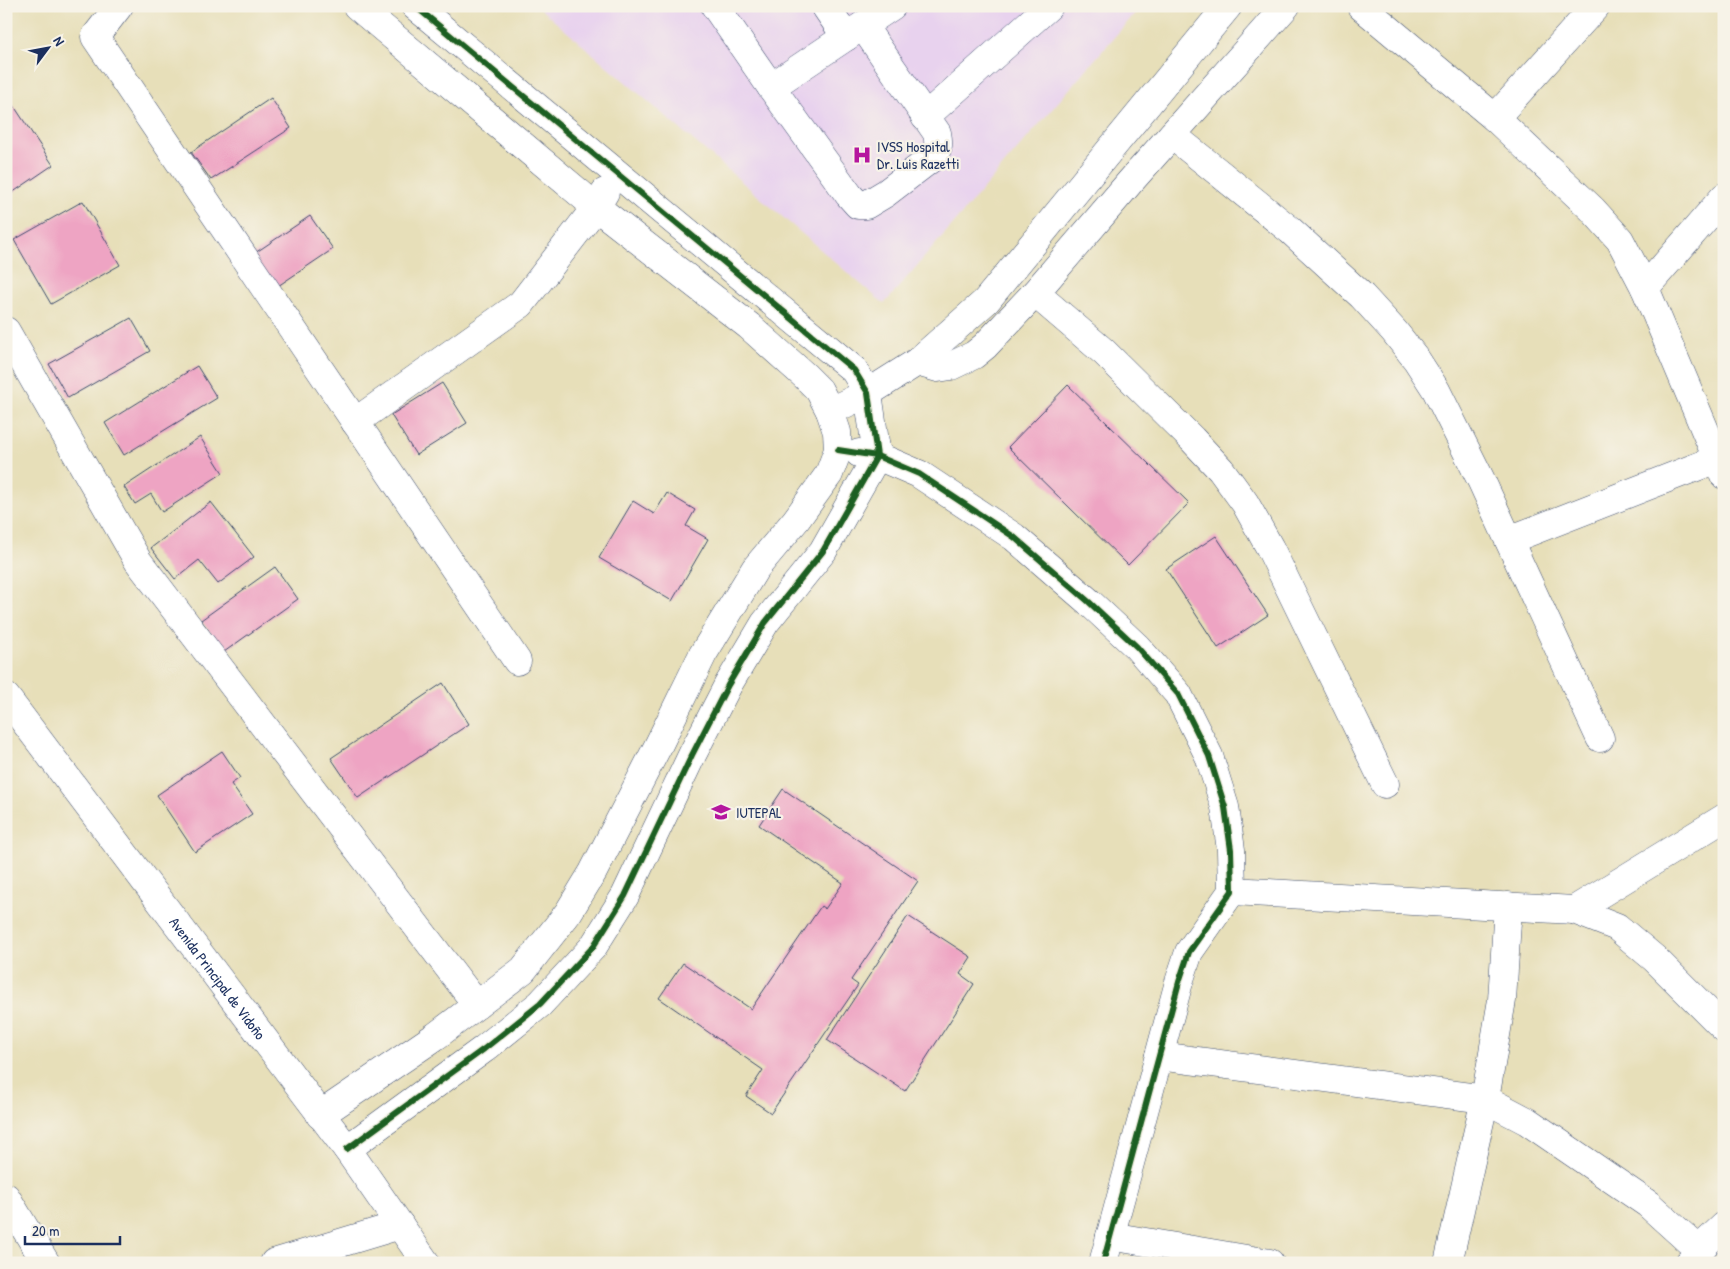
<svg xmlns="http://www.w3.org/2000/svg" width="1730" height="1269" viewBox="0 0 1730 1269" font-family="'Patrick Hand',sans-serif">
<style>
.built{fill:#e8d2ee}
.building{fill:#eea4c3}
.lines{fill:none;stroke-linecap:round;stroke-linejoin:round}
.minor-casing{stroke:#3a496c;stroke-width:29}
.major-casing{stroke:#3a496c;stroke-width:29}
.minor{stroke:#fff;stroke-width:28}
.major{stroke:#fff;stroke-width:28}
.cycleway-casing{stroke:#f7f3e8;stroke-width:9}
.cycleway{stroke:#1b5e20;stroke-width:6}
.labels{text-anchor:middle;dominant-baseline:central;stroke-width:4.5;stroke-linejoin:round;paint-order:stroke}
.poi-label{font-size:15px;fill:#1b2f5e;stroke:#f7f3e8;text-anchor:start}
.street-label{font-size:15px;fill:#1b2f5e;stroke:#f7f3e8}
</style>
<rect width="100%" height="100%" fill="#f7f3e8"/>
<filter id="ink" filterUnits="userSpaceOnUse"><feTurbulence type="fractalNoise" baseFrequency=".02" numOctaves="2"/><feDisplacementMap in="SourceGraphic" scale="10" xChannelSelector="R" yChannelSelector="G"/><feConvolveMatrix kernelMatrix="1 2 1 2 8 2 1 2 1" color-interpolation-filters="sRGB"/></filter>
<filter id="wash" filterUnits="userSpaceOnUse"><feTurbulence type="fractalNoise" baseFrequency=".0096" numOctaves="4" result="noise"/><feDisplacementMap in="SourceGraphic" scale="20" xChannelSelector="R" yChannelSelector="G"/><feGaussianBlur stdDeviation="1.12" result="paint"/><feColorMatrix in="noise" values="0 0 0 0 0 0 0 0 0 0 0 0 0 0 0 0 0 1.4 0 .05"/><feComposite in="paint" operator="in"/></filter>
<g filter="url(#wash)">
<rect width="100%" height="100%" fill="#e7dfb9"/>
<polygon class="built" points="537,6 1141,6 884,304"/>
<g id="blocks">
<g class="building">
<polygon points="271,98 291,128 211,180 191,152"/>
<polygon points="14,106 53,165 6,197 6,111"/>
<polygon points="83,201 120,265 51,304 14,240"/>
<polygon points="310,216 333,249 272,290 249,257"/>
<polygon points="131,318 150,351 68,398 49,364"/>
<polygon points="197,366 217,398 124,455 105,423"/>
<polygon points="442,383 467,423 416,455 391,415"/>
<polygon points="1068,385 1189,503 1128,565 1008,447"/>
<polygon points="200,437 223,473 162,512 151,494 135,504 124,487"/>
<polygon points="667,493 695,510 686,526 708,539 672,601 599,558 633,501 654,514"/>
<polygon points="211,502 254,557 218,584 199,560 175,579 151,548"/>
<polygon points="1216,536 1268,615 1218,648 1166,569"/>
<polygon points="275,567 298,599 224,652 201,620"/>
<polygon points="443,683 469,724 358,798 331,758"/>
<polygon points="222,751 240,778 231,784 252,814 195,852 157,795"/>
<polygon points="783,789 918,881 851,980 858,985 771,1113 746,1096 763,1070 659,998 683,963 751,1009 821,906 825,909 843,883 759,825"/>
<polygon points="908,916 971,957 960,974 974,984 905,1091 827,1040"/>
</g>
</g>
</g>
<g filter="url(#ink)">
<use href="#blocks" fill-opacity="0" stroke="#3a496c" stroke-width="1"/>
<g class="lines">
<g class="minor-casing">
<g id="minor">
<polyline points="119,6 95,37 517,661"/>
<polyline points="715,6 771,87 892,6"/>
<polyline points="825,6 846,37"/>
<polyline points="1361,6 1495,118 1592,209 1620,240 1645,288 1724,475"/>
<path d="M 771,87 L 849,195 L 858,205 L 866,205 L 886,193 L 933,157 C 939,148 939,143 937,133 L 863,26"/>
<polyline points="925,117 1049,6"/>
<polyline points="1495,118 1596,6"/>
<polyline points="1172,135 1290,230 1362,296 1394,331 1416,359 1436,390 1481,480 1600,738"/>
<polyline points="1645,288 1724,197"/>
<polyline points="1035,293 1104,352 1192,439 1221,470 1245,503 1270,548 1385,784"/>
<polyline points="6,331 138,561 477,1005"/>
<polyline points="917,362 938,368 951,366 974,355 985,346 1035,293 1130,182 1286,6"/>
<polyline points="830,411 868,393 917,362 986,301 1228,6"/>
<polyline points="355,422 521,304 596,207 605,192"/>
<polyline points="859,453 877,456 919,474 1014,537 1089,602 1137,647 1178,694 1209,756 1225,807 1231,850 1232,891 1189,952 1179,982 1103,1263"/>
<polyline points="1509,540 1717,459"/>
<polyline points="1232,891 1574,910 1724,818"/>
<polyline points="1574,910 1617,927 1655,959 1724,1028"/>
<polyline points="1159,1056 1485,1099 1527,1121 1648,1204 1700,1251"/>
<polyline points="320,1115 436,1036 523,970 568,913 593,872 659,744 703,654 755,569 796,520 829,474 838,450 837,432 830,411 819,390 805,376 749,326 596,207 357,6"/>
<polyline points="347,1149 484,1049 540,1004 593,947 625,896 692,755 728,685 765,623 823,551 877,456 868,393 854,370 415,6"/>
<polyline points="6,1197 46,1263"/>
<polyline points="1110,1236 1270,1263"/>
<polyline points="274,1263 400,1225"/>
<polyline points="1448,1263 1485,1099 1502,1000 1508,906"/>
<polyline points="1689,1263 1707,1242 1724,1226"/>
</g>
</g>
<g class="major-casing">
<g id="major">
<path id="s1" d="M 6,697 L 347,1149 L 426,1263"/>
</g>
</g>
<use href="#minor" class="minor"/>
<use href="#major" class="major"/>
<g class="cycleway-casing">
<g id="cycleway">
<polyline points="838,450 877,456 919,474 1014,537 1089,602 1137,647 1178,694 1209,756 1225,807 1231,850 1232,891 1189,952 1179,982 1103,1263"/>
<polyline points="347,1149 484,1049 540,1004 593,947 625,896 692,755 728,685 765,623 823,551 877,456 868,393 854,370 415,6"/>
</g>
</g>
<use href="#cycleway" class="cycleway"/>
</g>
</g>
<defs>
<g id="hospital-bare" transform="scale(1.5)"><path d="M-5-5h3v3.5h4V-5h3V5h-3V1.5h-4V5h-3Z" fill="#b5179e" stroke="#f7f3e8" stroke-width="2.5" paint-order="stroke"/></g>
<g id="university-bare" transform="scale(1.5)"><path d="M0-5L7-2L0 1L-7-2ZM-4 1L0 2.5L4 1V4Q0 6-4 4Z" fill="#b5179e" stroke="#f7f3e8" stroke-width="2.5" paint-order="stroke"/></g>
</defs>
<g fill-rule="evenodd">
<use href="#hospital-bare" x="862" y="155"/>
<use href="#university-bare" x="721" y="812"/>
</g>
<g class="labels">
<g class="poi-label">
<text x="877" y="146">IVSS Hospital<tspan x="877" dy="17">Dr. Luis Razetti</tspan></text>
<text x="736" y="812">IUTEPAL</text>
</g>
<g class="street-label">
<text stroke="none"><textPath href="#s1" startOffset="352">Avenida Principal de Vidoño</textPath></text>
</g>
</g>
<rect width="1730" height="1269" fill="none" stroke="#f7f3e8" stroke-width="25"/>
<g transform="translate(48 48) rotate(58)" stroke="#f7f3e8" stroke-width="4" paint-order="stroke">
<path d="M0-4L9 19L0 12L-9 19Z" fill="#1b2f5e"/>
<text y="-8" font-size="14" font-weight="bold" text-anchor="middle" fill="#1b2f5e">N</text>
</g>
<path d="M25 1236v8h95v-8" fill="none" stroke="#1b2f5e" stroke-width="2.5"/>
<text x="32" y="1236" font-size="15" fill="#1b2f5e" stroke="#f7f3e8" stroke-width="4" paint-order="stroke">20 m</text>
</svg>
